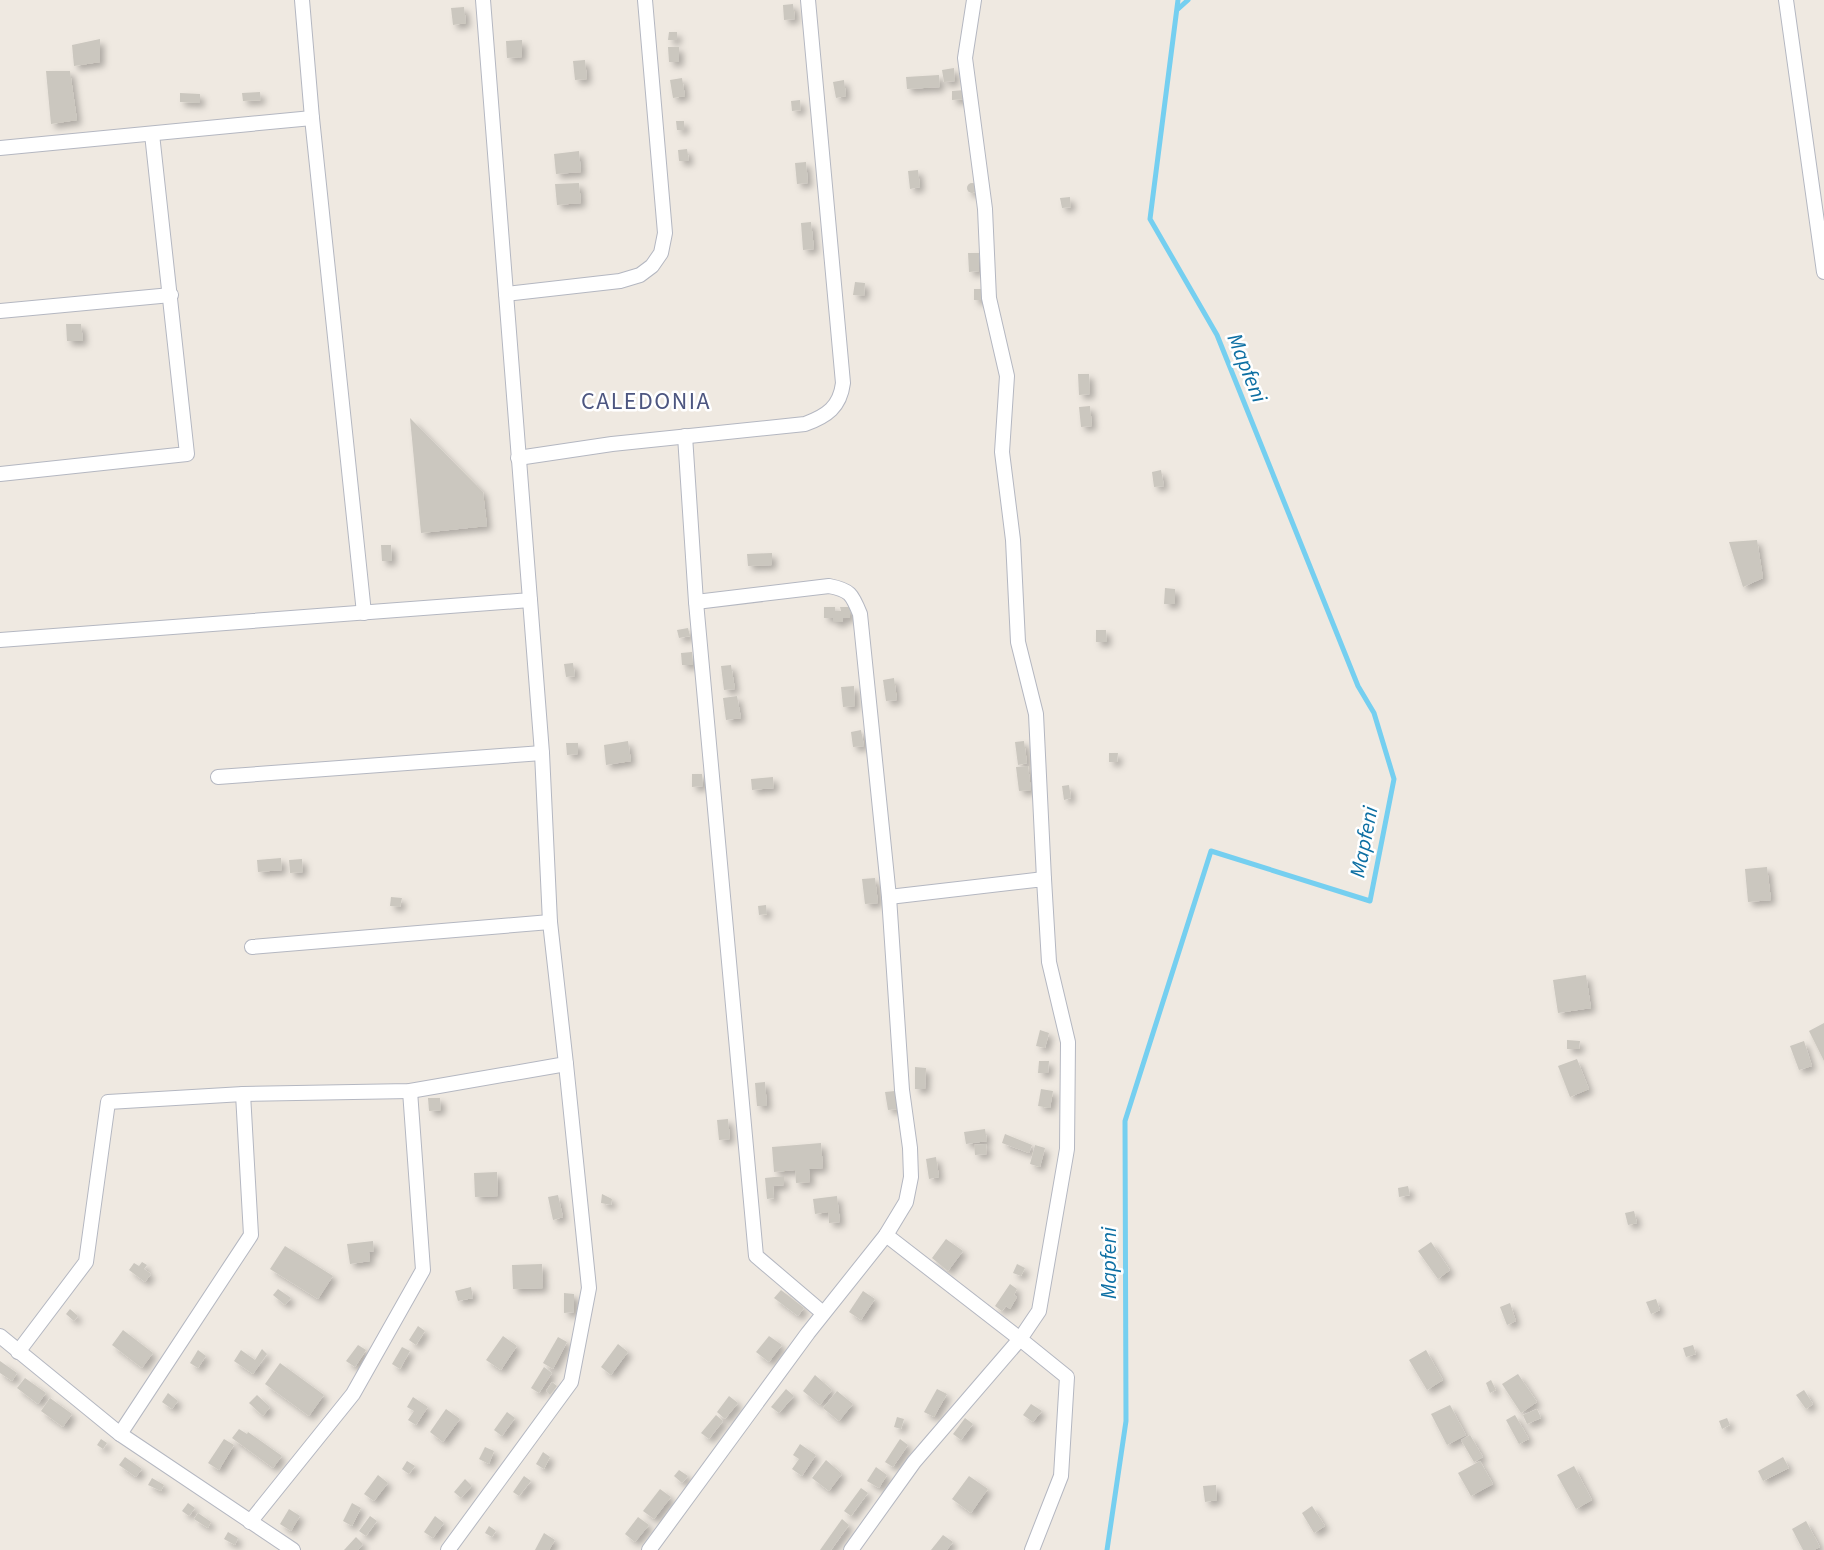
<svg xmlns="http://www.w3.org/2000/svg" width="1824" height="1550" viewBox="0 0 1824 1550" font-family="'Source Sans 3',sans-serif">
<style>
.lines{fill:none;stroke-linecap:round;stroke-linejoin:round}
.stream{stroke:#75cff0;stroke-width:5}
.building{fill:#cbc7bf;filter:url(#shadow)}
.street-casing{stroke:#b4b7c1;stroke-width:16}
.street{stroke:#fff;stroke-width:14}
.labels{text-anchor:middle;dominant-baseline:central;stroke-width:5;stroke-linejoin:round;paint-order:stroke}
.water-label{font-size:22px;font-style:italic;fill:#0d6fa3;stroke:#fff}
.quarter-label{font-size:24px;letter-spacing:1.5px;fill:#4d5680;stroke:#fff}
</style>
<defs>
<filter id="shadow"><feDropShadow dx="4.5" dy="4.5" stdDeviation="3" flood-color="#0004"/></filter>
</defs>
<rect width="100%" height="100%" fill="#efe9e1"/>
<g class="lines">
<g class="stream">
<polyline points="1178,9 1188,0"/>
<polyline points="1107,1550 1126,1421 1125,1121 1211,851 1370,901 1394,779 1374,713 1358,686 1217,335 1150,219 1178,0"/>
</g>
</g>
<g class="building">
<polygon points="793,4 795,19 784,20 783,5"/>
<polygon points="464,7 466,23 453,25 451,8"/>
<polygon points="669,32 677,32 677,40 668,40"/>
<polygon points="100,39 100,62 74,66 72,45"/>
<polygon points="522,40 522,57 507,58 506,41"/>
<polygon points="668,47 679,47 679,62 669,62"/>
<polygon points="585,60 587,79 575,80 573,61"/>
<polygon points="954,68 955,81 944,82 942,70"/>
<polygon points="46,71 70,71 77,120 51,124"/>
<polygon points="939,75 940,87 907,89 906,77"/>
<polygon points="682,78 685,96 673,98 670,80"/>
<polygon points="844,80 846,96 836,98 833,82"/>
<polygon points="965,90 966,99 952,100 952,91"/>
<polygon points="260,92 261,100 243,101 242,93"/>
<polygon points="180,93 200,94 200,103 180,102"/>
<polygon points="800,100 801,110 792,111 791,101"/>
<polygon points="676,121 684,121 684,130 677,130"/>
<polygon points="687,149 689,161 679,161 678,150"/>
<polygon points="579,151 581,172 556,174 554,154"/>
<polygon points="806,162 808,183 797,184 795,163"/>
<polygon points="918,170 920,187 910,189 908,171"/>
<polygon points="579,183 581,203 557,205 555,184"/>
<circle cx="972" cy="188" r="5"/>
<polygon points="1070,197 1071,207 1062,208 1060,198"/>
<polygon points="811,222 814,249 803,250 801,223"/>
<polygon points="968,253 979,253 979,271 969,272"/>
<polygon points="855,282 865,283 864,296 853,295"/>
<rect x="974" y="289" width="11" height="11"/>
<polygon points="66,324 81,324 83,341 67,341"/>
<polygon points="1078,374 1089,374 1090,394 1079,395"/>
<polygon points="1090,406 1092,426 1081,427 1079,407"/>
<polygon points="410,418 483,492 487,526 421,533"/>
<polygon points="1161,470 1164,486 1154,487 1152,472"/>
<polygon points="1757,540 1763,578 1743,587 1729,542"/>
<polygon points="381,545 391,545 392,561 382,561"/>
<polygon points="772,553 772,565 748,566 747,554"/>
<polygon points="1165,588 1175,589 1175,604 1164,604"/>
<polygon points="824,607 835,607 835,611 841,611 840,607 850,607 850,618 843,618 843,622 833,622 833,618 824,618"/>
<polygon points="688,628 690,636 679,638 677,630"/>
<polygon points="1096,630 1106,630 1107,642 1096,642"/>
<polygon points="692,652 693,665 682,665 681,653"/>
<polygon points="573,663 575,676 566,677 564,664"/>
<polygon points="731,665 735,689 724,690 721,666"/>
<polygon points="894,678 897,700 886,701 883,680"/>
<polygon points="854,686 855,706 843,707 841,687"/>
<polygon points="737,696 741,718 726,720 723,698"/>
<polygon points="861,730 864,746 853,747 851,732"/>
<polygon points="628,741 631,761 606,765 604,745"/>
<polygon points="1024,741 1027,763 1018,765 1015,742"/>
<polygon points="566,743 578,743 578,754 567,755"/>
<polygon points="1109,753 1118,753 1117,762 1109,762"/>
<polygon points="1028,766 1031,790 1019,791 1016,767"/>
<polygon points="692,774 702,774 703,786 692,787"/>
<polygon points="773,777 774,788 752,790 751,779"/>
<polygon points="1069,785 1071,798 1064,800 1062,786"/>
<polygon points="281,858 282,870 258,872 257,860"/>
<polygon points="302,859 303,872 290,873 289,860"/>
<polygon points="1767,867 1771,900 1748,902 1745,869"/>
<polygon points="875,878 878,903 865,904 862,879"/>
<polygon points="391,897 402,898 400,907 390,906"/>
<polygon points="766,905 767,914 759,915 758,906"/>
<polygon points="1586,975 1591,1008 1558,1013 1553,980"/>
<polygon points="1824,1023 1824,1061 1809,1031"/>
<polygon points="1040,1030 1049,1033 1045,1048 1036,1046"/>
<polygon points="1567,1040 1580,1041 1579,1049 1567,1049"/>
<polygon points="1804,1041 1812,1066 1799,1070 1790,1046"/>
<polygon points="1577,1059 1589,1089 1570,1097 1558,1066"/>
<polygon points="1039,1061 1049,1061 1048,1073 1038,1073"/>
<polygon points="915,1067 926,1068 925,1089 915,1089"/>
<polygon points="765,1082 767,1106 757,1106 755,1083"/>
<polygon points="1041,1089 1053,1091 1050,1108 1038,1106"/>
<polygon points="895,1091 897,1109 888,1110 885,1092"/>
<polygon points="428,1098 440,1098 441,1110 429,1111"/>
<polygon points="728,1119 730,1139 719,1140 717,1120"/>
<polygon points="985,1129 987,1141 966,1144 964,1132"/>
<polygon points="1005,1134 1032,1145 1029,1153 1002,1143"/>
<polygon points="821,1143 823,1168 809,1169 810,1182 796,1183 795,1170 774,1172 772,1147"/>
<polygon points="986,1144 987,1154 975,1155 974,1145"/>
<polygon points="1035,1145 1045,1148 1040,1167 1030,1164"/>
<polygon points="936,1157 939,1177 929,1179 926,1159"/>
<polygon points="497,1172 498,1196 475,1197 474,1173"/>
<polygon points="784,1176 784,1185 773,1186 774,1198 767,1199 765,1178"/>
<polygon points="1408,1186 1410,1195 1399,1197 1398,1188"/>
<polygon points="602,1194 612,1199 611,1205 601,1203"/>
<polygon points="558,1195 563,1217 553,1220 548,1197"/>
<polygon points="837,1196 840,1222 829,1223 828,1212 815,1214 813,1199"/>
<polygon points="1634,1211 1637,1223 1628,1225 1625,1213"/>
<polygon points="946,1239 963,1251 948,1271 932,1258"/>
<polygon points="373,1241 374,1251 369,1252 370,1261 350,1264 347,1244"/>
<polygon points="1431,1242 1450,1270 1438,1279 1418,1251"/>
<polygon points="285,1246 333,1276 318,1299 270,1269"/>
<polygon points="142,1262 147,1265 144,1269 151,1274 145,1282 129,1270 134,1263 139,1266"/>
<polygon points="542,1264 543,1288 513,1289 512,1265"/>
<polygon points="1017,1264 1025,1268 1021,1276 1013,1273"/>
<polygon points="1010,1284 1017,1289 1014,1295 1017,1297 1010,1309 1006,1306 1002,1311 995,1306"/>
<polygon points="471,1287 473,1298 458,1301 455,1291"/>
<polygon points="278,1289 291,1298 285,1305 273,1295"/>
<polygon points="781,1290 804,1308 798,1316 774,1298"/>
<polygon points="863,1291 875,1299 861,1320 849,1312"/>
<polygon points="564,1293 574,1294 574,1312 564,1313"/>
<polygon points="1656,1299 1660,1310 1651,1314 1646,1302"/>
<polygon points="1510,1303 1516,1321 1507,1325 1500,1307"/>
<polygon points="70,1309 78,1316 74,1321 66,1314"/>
<polygon points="418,1326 425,1331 416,1345 409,1340"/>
<polygon points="123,1330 153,1353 142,1368 112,1345"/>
<polygon points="503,1336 517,1346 501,1370 486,1360"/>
<polygon points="769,1336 782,1345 769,1362 756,1352"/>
<polygon points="558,1337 567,1342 553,1369 543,1363"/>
<polygon points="618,1344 628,1352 611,1375 601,1367"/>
<polygon points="358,1345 366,1350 355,1367 346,1361"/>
<polygon points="1693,1345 1696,1354 1686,1357 1683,1348"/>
<polygon points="402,1347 410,1351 400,1369 392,1364"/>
<polygon points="262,1349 267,1354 253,1374 234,1361 241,1350 255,1360"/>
<polygon points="198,1350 206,1356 198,1368 190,1363"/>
<polygon points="1426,1350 1443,1380 1427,1390 1409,1360"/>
<polygon points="0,1361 17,1373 12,1381 0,1373"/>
<polygon points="280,1363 324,1395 309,1416 265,1384"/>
<polygon points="544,1367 552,1373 539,1393 531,1388"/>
<polygon points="1518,1374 1537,1402 1521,1413 1502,1384"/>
<polygon points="815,1375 832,1390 820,1405 803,1391"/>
<polygon points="25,1378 46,1393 38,1404 17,1388"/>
<polygon points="1491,1380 1496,1390 1490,1393 1486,1383"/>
<polygon points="552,1382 557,1386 550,1395 546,1391"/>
<polygon points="786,1389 794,1396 779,1413 771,1407"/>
<polygon points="937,1389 947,1394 934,1417 924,1412"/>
<polygon points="1804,1390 1813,1404 1806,1409 1796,1395"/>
<polygon points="837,1391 853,1404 839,1421 823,1408"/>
<polygon points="168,1393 178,1401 172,1409 162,1402"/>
<polygon points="257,1395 270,1407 263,1416 249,1403"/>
<polygon points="729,1396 738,1403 725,1419 717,1412"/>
<polygon points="413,1397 428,1407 416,1425 408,1420 414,1411 407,1407"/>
<polygon points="50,1398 72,1414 63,1427 41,1411"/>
<polygon points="1031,1404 1042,1411 1033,1422 1023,1415"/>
<polygon points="1450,1405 1466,1435 1447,1445 1431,1414"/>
<polygon points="446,1409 460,1419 443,1442 430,1432"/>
<polygon points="1537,1409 1541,1418 1527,1424 1523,1415"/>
<polygon points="507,1412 515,1418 502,1436 494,1430"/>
<polygon points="716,1415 723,1421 709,1439 701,1433"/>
<polygon points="1515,1415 1529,1439 1519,1444 1506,1420"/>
<polygon points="897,1417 904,1419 901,1429 894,1427"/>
<polygon points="965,1418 973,1424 961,1440 953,1434"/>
<polygon points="1727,1418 1730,1425 1722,1429 1719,1421"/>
<polygon points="239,1429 247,1434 248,1432 282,1456 273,1468 232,1438"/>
<polygon points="1470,1435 1483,1457 1474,1462 1461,1440"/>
<polygon points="101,1439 107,1443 103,1449 97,1445"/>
<polygon points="224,1439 234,1445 219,1470 208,1463"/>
<polygon points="900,1439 908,1445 893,1467 885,1462"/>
<polygon points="800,1444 816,1455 802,1476 792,1469 799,1459 793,1455"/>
<polygon points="485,1447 494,1451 489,1464 479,1459"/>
<polygon points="543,1452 550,1457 544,1469 536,1464"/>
<polygon points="125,1457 142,1469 136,1477 119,1465"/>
<polygon points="1783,1457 1789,1468 1763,1481 1758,1471"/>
<polygon points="826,1460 842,1474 829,1491 812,1478"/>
<polygon points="407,1461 415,1466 409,1474 402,1469"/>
<polygon points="1480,1461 1493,1484 1471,1496 1458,1473"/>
<polygon points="1574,1466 1592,1500 1576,1509 1557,1475"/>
<polygon points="876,1467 887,1475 879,1488 867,1481"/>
<polygon points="679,1470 688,1476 682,1483 674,1476"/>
<polygon points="378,1475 388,1483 374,1501 364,1494"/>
<polygon points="524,1476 531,1481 519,1496 513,1492"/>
<polygon points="969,1476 988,1489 971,1513 952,1499"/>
<polygon points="152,1478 164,1485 161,1491 148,1485"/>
<polygon points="465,1479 472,1486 461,1498 454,1492"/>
<polygon points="1216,1485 1217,1500 1205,1502 1203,1486"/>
<polygon points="861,1488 868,1493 851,1516 844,1511"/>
<polygon points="660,1489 671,1497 654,1519 643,1511"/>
<polygon points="188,1503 195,1508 189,1516 182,1511"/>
<polygon points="352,1503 361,1508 352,1526 343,1521"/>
<polygon points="1312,1506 1325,1526 1314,1533 1302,1513"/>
<polygon points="289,1509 300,1516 291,1531 280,1524"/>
<polygon points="198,1513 211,1522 208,1528 194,1519"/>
<polygon points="370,1516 377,1521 366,1536 359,1531"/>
<polygon points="435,1516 444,1523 433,1538 424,1532"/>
<polygon points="638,1517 649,1525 635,1542 625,1534"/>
<polygon points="842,1519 849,1525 831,1550 820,1550"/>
<polygon points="1806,1521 1820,1547 1814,1550 1803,1550 1792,1529"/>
<polygon points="489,1526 496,1531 492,1537 485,1533"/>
<polygon points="228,1532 238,1538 235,1545 224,1539"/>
<polygon points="544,1533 555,1540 549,1550 535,1550"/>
<polygon points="943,1535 953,1542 947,1550 931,1550"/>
<polygon points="356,1537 363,1544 358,1550 344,1550"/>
</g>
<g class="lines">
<g class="street-casing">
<g id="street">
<polyline points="302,0 312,118 364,613"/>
<polyline points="974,0 965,58 985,209 989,298 1007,376 1002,452 1013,540 1018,642 1036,714 1044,879"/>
<polyline points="1786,0 1824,272"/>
<polyline points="0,148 312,118"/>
<polyline points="506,294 620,281 640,275 652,266 661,253 665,233 645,0"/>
<polyline points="0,311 171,295"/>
<polyline points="685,436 696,602 756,1256 823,1313"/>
<path d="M 518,458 L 612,444 L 805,424 C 827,416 840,407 843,383 L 808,0"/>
<polyline points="0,474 187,454 152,134"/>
<polyline points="0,640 530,600 483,0"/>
<polyline points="218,777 542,753"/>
<polyline points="889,897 1044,879 1049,962 1068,1042 1067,1149 1039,1311 1020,1339 1067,1377 1061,1476 1032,1550"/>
<polyline points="252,947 550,922"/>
<polyline points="0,1336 120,1434 293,1550"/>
<polyline points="18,1352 86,1262 108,1102 243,1094 410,1091 566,1064 550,922 542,753 530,600"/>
<polyline points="120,1434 251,1235 243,1094"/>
<polyline points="250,1522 353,1394 423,1270 410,1091"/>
<polyline points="448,1550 571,1382 589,1288 566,1064"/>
<path d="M 649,1550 L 808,1333 L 886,1235 L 906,1202 L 911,1177 L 910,1148 L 902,1090 L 889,897 L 860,614 C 852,594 850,590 829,586 L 696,602"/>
<polyline points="851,1550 914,1462 1020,1339 886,1235"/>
</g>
</g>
<use href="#street" class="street"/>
</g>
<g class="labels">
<g class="water-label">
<text transform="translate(1247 368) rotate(68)">Mapfeni</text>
<text transform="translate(1364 842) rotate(-79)">Mapfeni</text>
<text transform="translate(1109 1263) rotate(-90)">Mapfeni</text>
</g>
<g class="quarter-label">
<text x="646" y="401">CALEDONIA</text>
</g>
</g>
</svg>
